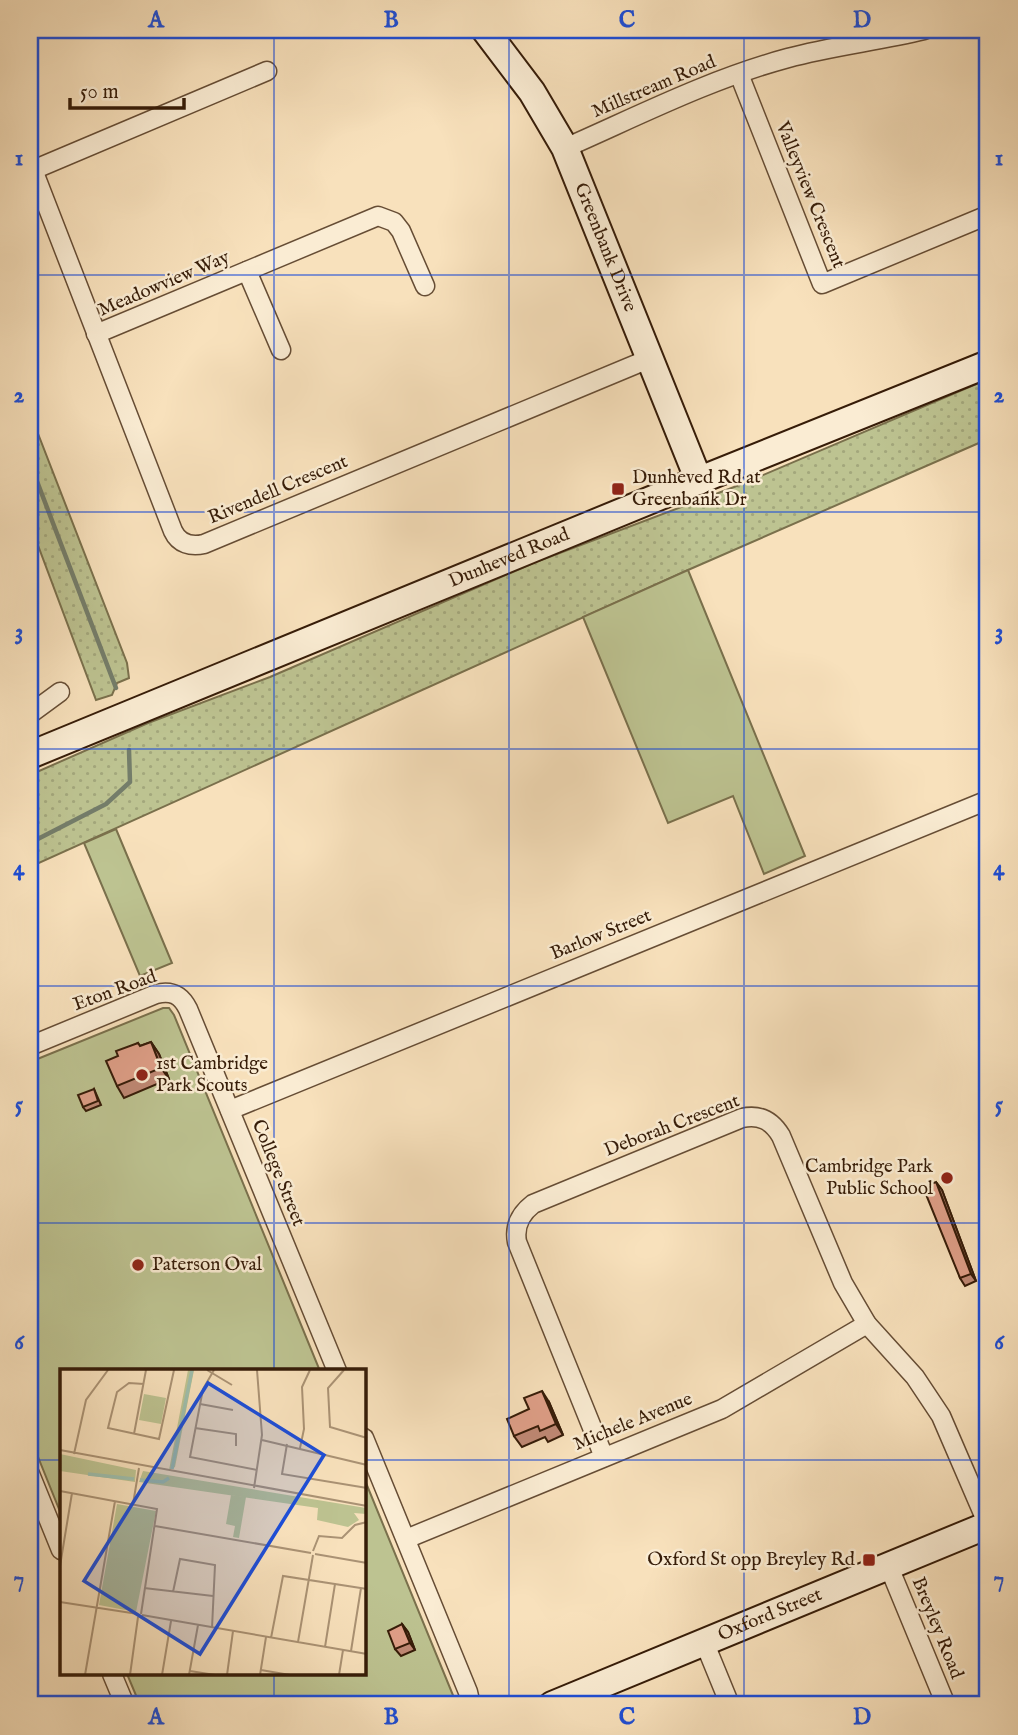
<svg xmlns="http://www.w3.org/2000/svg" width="1018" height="1735" viewBox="0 0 1018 1735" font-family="'IM FELL English',serif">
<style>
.grass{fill:url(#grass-dots);stroke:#7a704c;stroke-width:2}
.park{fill:#bdc391;stroke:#7a704c;stroke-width:2}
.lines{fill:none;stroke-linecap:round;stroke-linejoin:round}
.stream{stroke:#747d6a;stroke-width:4.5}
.street-casing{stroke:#664d35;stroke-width:21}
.secondary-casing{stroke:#361c08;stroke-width:30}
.street{stroke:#faecd3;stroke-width:18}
.secondary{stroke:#faecd3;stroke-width:26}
.wall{fill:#c08975;stroke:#361c08;stroke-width:2}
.shaded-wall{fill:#9c6f5f;stroke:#361c08;stroke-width:2}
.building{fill:#df9f88;stroke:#361c08;stroke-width:2}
.grid{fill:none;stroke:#1d4ed8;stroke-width:2;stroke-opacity:0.55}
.poi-dot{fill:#8f2418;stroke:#faecd3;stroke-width:2.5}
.labels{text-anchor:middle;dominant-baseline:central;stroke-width:5;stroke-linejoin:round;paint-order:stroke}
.street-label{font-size:19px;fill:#361c08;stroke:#faecd3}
.poi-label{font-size:19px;fill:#361c08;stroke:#faecd3;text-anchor:start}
.inset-river{fill:none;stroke:#9ebeac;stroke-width:3.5}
.inset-road{fill:none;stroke:#aa9274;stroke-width:2}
.view{fill:#1d4ed8;fill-opacity:0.15;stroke:#1d4ed8;stroke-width:3.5}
.inset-edge{fill:none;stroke:#361c08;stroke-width:3.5}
.neatline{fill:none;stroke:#1d4ed8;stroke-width:2.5}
.grid-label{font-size:23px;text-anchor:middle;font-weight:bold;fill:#1d4ed8}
</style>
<defs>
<pattern id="grass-dots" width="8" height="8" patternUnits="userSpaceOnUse" patternTransform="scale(1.75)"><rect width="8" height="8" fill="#bdc391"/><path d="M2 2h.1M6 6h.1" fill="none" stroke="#a3a77c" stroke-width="1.8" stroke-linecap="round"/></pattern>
</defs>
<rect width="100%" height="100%" fill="#f8e1bc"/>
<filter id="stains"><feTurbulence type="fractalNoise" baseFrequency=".00286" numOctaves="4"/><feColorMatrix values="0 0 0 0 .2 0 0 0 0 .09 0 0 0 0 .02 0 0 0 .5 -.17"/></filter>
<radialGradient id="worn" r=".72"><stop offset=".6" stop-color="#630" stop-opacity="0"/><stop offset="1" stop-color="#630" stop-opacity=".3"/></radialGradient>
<g class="grass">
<polygon points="988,379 988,439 688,570 30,867 30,775 148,723 270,677 536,562 742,484"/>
<polygon points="30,413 127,663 129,678 117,683 112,695 96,700 30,524"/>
</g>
<g class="park">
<polygon points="688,570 805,856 764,874 733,796 668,823 583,617"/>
<polygon points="116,829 172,963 140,976 84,843"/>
<polygon points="163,1008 169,1008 174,1015 320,1371 61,1371 61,1514 30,1437 30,1062"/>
<polygon points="364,1478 457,1705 140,1705 127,1674 364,1674"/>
</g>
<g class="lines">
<g class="stream">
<polyline points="30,463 116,688"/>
<polyline points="30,843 106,804 130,782 129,750"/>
</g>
<g class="street-casing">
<g id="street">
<polyline points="739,74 822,284 988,215"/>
<path d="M 565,148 C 638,116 710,79 788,58 C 832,46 879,41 924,30"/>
<path d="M 30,162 L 173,531 C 179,544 191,547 204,544 L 651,358"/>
<polyline points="33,170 267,71"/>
<polyline points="247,271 281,350"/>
<polyline points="96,334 378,216 394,222 401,231 425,286"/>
<polyline points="30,714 60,692"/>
<path d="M 30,1046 L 156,994 C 172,990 181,995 188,1009 L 337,1371"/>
<polyline points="230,1110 988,800"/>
<polyline points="364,1438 468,1692 471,1705"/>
<path d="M 604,1457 L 517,1242 C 514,1226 520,1214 533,1204 L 742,1118 C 760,1114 772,1121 781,1136 L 843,1283 L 867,1324 L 915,1377 L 941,1416 L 988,1525"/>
<polyline points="30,1474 61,1550"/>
<polyline points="406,1539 722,1409 867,1324"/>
<polyline points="889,1567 946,1705"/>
<polyline points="705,1644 730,1705"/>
<polyline points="112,1674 125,1705"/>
</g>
</g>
<g class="secondary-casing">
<g id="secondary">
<path id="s1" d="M 485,30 L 532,92 L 565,148 L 699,481"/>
<path id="s2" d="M 30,755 L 680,488 L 988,364"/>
<path id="s3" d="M 552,1705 L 988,1525"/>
</g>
</g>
<use href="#street" class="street"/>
<use href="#secondary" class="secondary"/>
</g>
<g class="wall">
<polygon points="151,1042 159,1054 169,1079 124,1098 117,1086 118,1056 138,1043 140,1046"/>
<polygon points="94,1089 101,1105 86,1111 83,1107"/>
<polygon points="936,1182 942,1190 976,1281 965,1286 960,1278"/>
<polygon points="549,1402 563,1435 548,1442 545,1437 522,1447 514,1436"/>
<polygon points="402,1624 408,1632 415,1650 401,1656 395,1649"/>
</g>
<g class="shaded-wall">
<polygon points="151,1042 159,1054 169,1079 161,1068"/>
<polygon points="936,1182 942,1190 976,1281 971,1274"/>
<polygon points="542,1391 549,1402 563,1435 556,1424"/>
<polygon points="402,1624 408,1632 415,1650 410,1643"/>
</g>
<g class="building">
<polygon points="151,1042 161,1068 117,1086 106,1061 118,1056 116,1051 138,1043 140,1046"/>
<polygon points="94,1089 98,1101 83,1107 78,1095"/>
<polygon points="936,1182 971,1274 960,1278 923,1187"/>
<polygon points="988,1316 988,1335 981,1319"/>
<polygon points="542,1391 556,1424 540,1431 538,1426 514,1436 507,1419 529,1409 524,1398"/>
<polygon points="402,1624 410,1643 395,1649 388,1631"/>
</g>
<path class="grid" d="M 274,30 L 274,1371M 509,30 L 509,1705M 744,30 L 744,1705M 30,275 L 988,275M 30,512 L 988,512M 30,749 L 988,749M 30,986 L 988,986M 30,1223 L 988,1223M 30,1460 L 61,1460M 364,1460 L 988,1460M 274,1674 L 274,1705"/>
<g class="poi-dot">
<rect x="611" y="482" width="14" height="14" rx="3.5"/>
<circle cx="142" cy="1075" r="7"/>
<circle cx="947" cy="1178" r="7"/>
<circle cx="138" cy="1265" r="7"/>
<rect x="862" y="1553" width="14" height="14" rx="3.5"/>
</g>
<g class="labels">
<g class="street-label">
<text transform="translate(654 87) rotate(-23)">Millstream Road</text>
<text transform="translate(810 195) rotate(68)">Valleyview Crescent</text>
<text stroke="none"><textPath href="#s1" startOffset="250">Greenbank Drive</textPath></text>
<text transform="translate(164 284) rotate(-23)">Meadowview Way</text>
<text transform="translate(278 490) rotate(-23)">Rivendell Crescent</text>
<text stroke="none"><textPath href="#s2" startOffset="518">Dunheved Road</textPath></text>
<text transform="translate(601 935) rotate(-22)">Barlow Street</text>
<text transform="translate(115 991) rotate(-20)">Eton Road</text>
<text transform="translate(672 1126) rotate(-21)">Deborah Crescent</text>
<text transform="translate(278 1173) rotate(68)">College Street</text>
<text transform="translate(633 1422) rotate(-22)">Michele Avenue</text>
<text stroke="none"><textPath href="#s3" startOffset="236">Oxford Street</textPath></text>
<text transform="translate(937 1628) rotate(68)">Breyley Road</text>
</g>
<g class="poi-label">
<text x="632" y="478">Dunheved Rd at<tspan x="632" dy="22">Greenbank Dr</tspan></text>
<text x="156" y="1064">1st Cambridge<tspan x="156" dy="22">Park Scouts</tspan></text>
<text x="933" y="1167" text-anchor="end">Cambridge Park<tspan x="933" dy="22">Public School</tspan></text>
<text x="152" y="1265">Paterson Oval</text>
<text x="855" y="1560" text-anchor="end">Oxford St opp Breyley Rd</text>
</g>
</g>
<g transform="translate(60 1369)">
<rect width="306" height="306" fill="#f8e1bc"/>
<path d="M 128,1 L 134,1 L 115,98 L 109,101 ZM 0,85 L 76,101 L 75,113 L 0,102 ZM 83,102 L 306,139 L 306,145 L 294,144 L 299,151 L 288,158 L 257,151 L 258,139 L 79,113 Z" fill="#bdc391"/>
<path d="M 84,25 L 106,29 L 101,55 L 79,51 ZM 171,126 L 186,128 L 179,169 L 173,168 L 175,157 L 166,155 ZM 57,135 L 96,142 L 76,243 L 39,236 Z" fill="#bdc391"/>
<path class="inset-river" d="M 112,100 L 132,1M 28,105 L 74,110M 80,111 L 103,113 L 109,109"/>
<path class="inset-road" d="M 147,1 L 172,16M 154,1 L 143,20 L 130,88 L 197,101M 284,1 L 268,19 L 270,58 L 307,69M 84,15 L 69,14 L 57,23 L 48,59 L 99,70 L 114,1M 140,35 L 173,41M 135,59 L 176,65 L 176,77M 74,65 L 86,1M 202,71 L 307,96M 227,75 L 222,105 L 307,119M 240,79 L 244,60 L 242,18 L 250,1M 0,81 L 307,137M 14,85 L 26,31 L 48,1M 194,119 L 202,66 L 197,1M 0,122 L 97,140 L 81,245M 73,135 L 79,99M 95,157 L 251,184M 253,182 L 259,167 L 282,169 L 295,156 L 307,153M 255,185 L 307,194M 0,197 L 12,124M 84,219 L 153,227M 113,223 L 120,190 L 155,196 L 152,259M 0,233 L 78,245M 82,246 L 307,285M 211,269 L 223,207 L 307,220M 238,273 L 253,186M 265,278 L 275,215M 291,282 L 301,219M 201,301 L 230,306M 130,302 L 155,306M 25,306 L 55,132M 70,306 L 78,248M 102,306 L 111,252M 129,306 L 138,256M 167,306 L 173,262M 200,306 L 206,268M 279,306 L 283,281"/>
<path class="view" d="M 148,14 L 264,86 L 140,285 L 24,212 Z"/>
<rect width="306" height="306" class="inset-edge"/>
</g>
<rect width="1018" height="1735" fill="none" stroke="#f8e1bc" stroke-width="77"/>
<path d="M70 98v10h114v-10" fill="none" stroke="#361c08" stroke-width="3.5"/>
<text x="80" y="98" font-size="21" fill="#361c08" stroke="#faecd3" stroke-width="5" paint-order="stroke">50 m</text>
<rect x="38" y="38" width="941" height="1658" class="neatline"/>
<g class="grid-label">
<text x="156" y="27">A</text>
<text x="391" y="27">B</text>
<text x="627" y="27">C</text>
<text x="862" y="27">D</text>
<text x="19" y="165">1</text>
<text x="999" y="165">1</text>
<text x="19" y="402">2</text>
<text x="999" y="402">2</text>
<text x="19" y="639">3</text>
<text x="999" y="639">3</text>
<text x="19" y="875">4</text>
<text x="999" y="875">4</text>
<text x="19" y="1112">5</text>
<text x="999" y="1112">5</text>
<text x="19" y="1349">6</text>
<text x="999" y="1349">6</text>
<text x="19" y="1586">7</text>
<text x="999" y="1586">7</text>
<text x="156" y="1724">A</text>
<text x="391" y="1724">B</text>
<text x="627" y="1724">C</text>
<text x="862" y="1724">D</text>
</g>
<rect width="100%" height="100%" filter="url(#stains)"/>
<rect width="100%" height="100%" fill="url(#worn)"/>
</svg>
